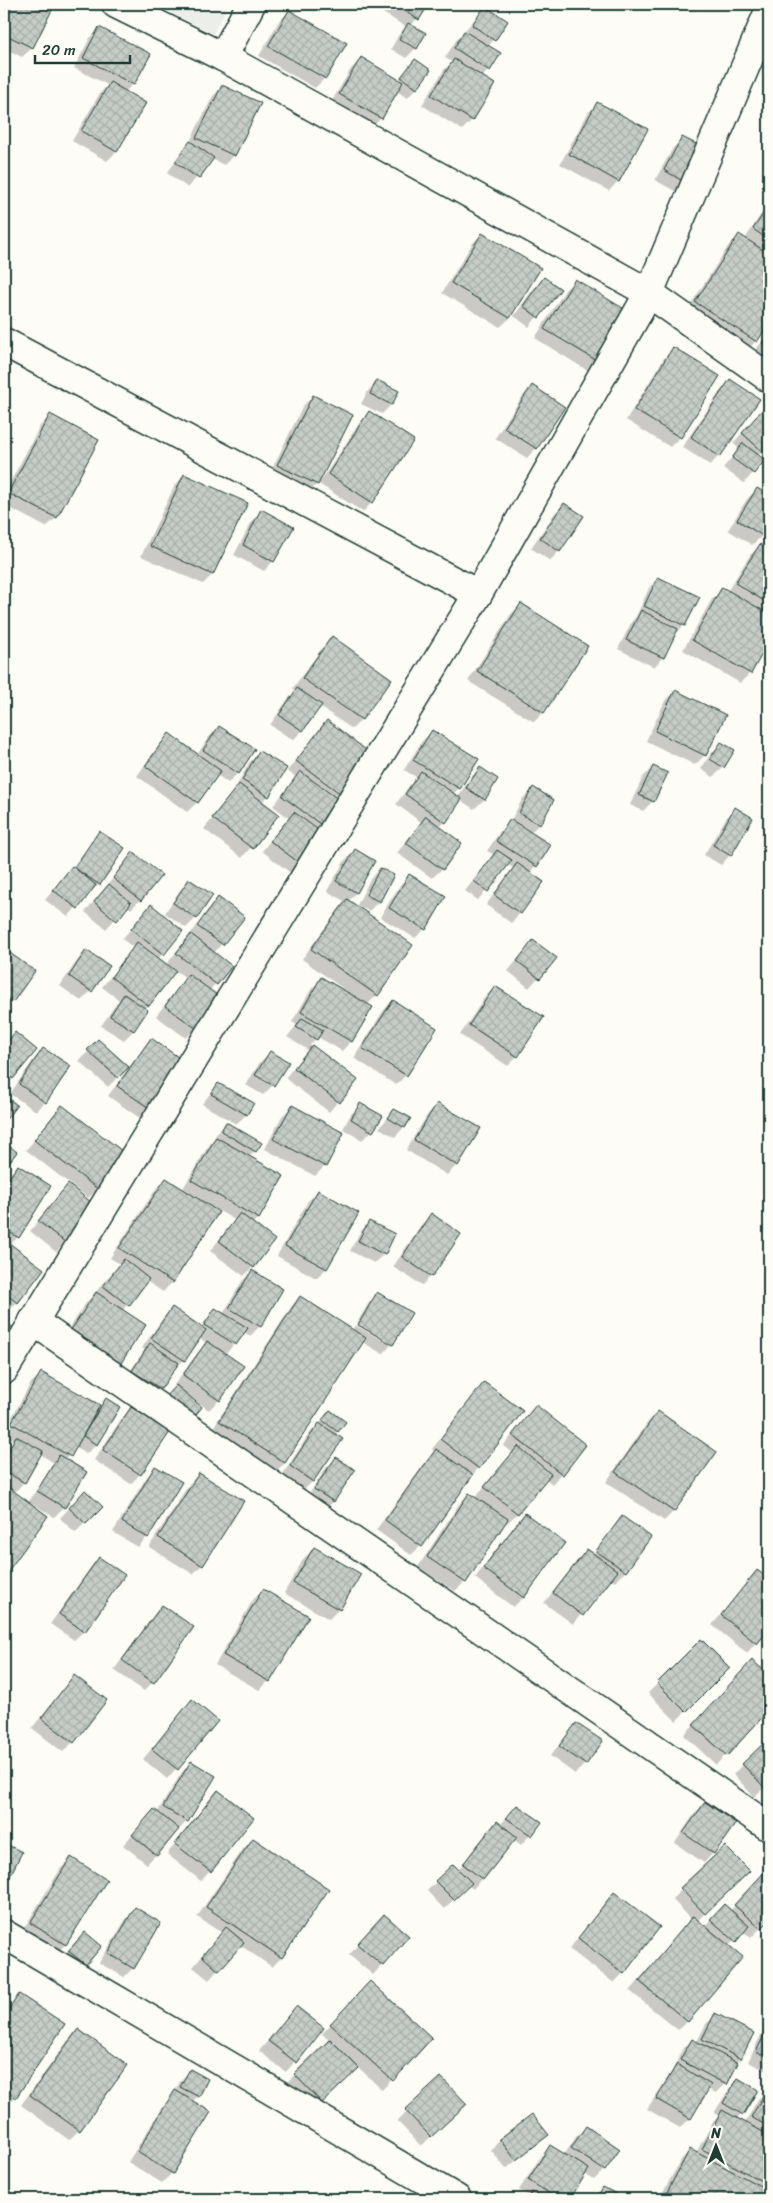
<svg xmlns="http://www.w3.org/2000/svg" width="773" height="2203" viewBox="0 0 773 2203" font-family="Sriracha,sans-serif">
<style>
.built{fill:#eceee9}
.shadow{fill:#0003;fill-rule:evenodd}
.building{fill:url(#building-cross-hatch);stroke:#1f3d34}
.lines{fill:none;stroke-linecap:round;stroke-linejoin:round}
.minor-casing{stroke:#1f3d34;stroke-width:31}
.tertiary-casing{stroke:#1f3d34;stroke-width:31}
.minor{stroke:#fdfcf7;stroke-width:28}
.tertiary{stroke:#fdfcf7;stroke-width:28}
</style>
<defs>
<pattern id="building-cross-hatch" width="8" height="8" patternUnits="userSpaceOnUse" patternTransform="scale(1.25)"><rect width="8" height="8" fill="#c6cdc7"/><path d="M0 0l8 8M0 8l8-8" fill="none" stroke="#aab1ac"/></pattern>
</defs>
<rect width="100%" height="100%" fill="#fdfcf7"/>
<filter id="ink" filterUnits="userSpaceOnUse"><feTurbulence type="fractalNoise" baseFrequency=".02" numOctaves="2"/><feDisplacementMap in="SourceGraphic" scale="10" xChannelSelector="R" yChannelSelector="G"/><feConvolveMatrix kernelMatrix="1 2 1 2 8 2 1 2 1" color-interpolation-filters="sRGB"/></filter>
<g filter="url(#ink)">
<polygon class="built" points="154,4 229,4 213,34"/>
<g class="shadow">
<polygon points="4,4 54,4 32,48 22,57 4,48"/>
<polygon points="368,4 428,4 411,26 416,48 406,58 391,49 399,34 406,27"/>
<polygon points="485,7 507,21 488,47 489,70 482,77 494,85 472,120 462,130 422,105 444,70 452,62 445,58 455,42"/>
<polygon points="289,12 325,78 315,88 259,56 279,21"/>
<polygon points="100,28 133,84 125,92 145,104 116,152 107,161 72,141 100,93 108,85 74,68 90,38"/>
<polygon points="361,59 398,80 415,60 417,88 407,98 397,91 381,118 371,128 330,104 351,69"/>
<polygon points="223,86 234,155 224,165 212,159 188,188 167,173 188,145 213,96"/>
<polygon points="598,103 618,181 609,191 560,164 588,113"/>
<polygon points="683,138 708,152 680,194 655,180 673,148"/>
<polygon points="769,202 769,321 756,341 747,350 686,312 729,245 739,236 745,239"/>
<polygon points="482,234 510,318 500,327 442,293 472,244"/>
<polygon points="544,278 559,289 529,327 514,316 534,288"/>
<polygon points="575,281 633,316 593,374 535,338 565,290"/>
<polygon points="769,333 769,366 753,353"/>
<polygon points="674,349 719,376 680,437 670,447 626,420 664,358"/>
<polygon points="731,380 719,456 710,465 682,447 721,390"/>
<polygon points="377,381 398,392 391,405 382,414 361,404 368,391"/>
<polygon points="532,387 536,448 527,458 495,438 522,397"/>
<polygon points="313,396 317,484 307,494 269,475 303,406"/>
<polygon points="769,403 769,444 758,456 753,473 744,483 723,468 739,449 733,443"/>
<polygon points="369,412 372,502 363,512 319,484 360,422"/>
<polygon points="50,416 97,441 56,518 46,527 4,505 4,494 40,426"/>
<polygon points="185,475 212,575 203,584 141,556 175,485"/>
<polygon points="769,488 769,523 762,536 752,545 728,530 747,499 757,489 765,494"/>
<polygon points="564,504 559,551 550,561 531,548 554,514"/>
<polygon points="261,511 273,561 264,571 234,555 252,521"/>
<polygon points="769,538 769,606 763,612 769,615 769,639 750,673 740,683 683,650 712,599 722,589 727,592 750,555 760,546 763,548"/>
<polygon points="658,578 684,625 675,635 663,657 654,667 618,649 632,621 636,617 649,588"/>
<polygon points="521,604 587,646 543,713 534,722 468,681 511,614"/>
<polygon points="332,638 361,720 352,729 319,706 302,731 293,740 270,725 288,699 296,691 293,688 322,648"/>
<polygon points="675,692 705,755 695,765 646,741 665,701"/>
<polygon points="328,722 374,757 292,874 262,851 289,818 273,806 296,777 287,771"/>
<polygon points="219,727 238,773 228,783 217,775 197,802 187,812 137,776 159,745 169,735 197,755 209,737"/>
<polygon points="432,731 459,788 453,794 458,797 470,778 480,769 497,779 484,800 474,809 460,800 440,828 442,869 432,878 397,853 421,822 396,804 416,777 404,770 422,741"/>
<polygon points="721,744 733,751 723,768 713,777 701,769 711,753"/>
<polygon points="259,753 268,796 262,802 278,814 242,858 204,829 234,791 249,763"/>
<polygon points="653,768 653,801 643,811 630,805 643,777"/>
<polygon points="533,789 539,824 530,833 549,845 530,873 520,913 511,923 486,905 513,868 507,864 478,900 465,891 494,855 487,851 501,830 511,820 523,798"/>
<polygon points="735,809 730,855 721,865 704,855 726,818"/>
<polygon points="100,833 123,849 99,885 88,893 68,917 45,900"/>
<polygon points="355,851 356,893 348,901 412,946 377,995 367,1005 351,1041 342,1051 318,1037 310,1045 356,1080 329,1112 285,1078 308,1050 287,1037 297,1025 292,1022 312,988 322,979 347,993 348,992 302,959 338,910 346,902 327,891 345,860"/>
<polygon points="133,854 140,900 131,909 127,906 106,929 85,912"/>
<polygon points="380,869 379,901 369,911 357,905 370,879"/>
<polygon points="410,875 425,929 415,938 380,917 400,885"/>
<polygon points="190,881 211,895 196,918 186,928 165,913 180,890"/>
<polygon points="218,899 243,917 214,953 231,966 209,991 196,1028 186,1038 156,1016 186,978 175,970 145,1009 147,1010 133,1031 124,1040 101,1026 119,1000 102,987 134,948 122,939 142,916 151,906 182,931 158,959 166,965"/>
<polygon points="533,941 555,958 529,988 508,971"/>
<polygon points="86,951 91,991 81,1001 60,986 77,961"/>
<polygon points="7,953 33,972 4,1010 4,956"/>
<polygon points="495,987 517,1056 508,1066 460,1035 485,997"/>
<polygon points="393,1001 435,1028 406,1075 396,1085 354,1058 383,1011"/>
<polygon points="16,1034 12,1078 4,1086 4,1046"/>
<polygon points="151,1039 187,1064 144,1121 108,1096 127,1070 126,1069 108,1087 79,1061 98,1041 128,1068"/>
<polygon points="43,1049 45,1102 36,1111 10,1094 34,1059"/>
<polygon points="270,1053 273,1085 263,1095 246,1085 260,1062"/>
<polygon points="218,1084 252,1104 246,1115 236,1124 202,1104"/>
<polygon points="437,1104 457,1165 447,1175 406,1150 428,1114"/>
<polygon points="361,1105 372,1131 362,1140 343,1129 351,1114"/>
<polygon points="62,1106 98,1189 88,1198 26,1150"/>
<polygon points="292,1107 325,1166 315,1176 265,1149 282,1116"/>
<polygon points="394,1111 404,1127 395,1137 379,1128"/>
<polygon points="227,1123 255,1151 249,1157 258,1218 252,1224 253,1267 244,1276 210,1251 235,1220 212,1207 172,1282 163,1292 146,1281 122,1311 60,1343 86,1303 120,1264 110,1258 156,1189 166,1179 182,1190 207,1148 213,1141 212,1141 217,1133"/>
<polygon points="18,1166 50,1187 18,1237 10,1245 17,1302 8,1312 4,1309 4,1189 12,1176 9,1176 4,1183 8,1176"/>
<polygon points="68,1186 65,1242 56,1252 30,1231"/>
<polygon points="318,1192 357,1214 326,1269 316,1278 277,1256 308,1201"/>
<polygon points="431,1215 431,1276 422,1285 393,1267 421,1225"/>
<polygon points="369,1222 384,1254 374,1263 350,1251 360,1232"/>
<polygon points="252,1272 282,1289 260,1326 250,1336 244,1332 225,1355 242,1367 219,1400 209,1410 190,1397 189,1398 174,1385 198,1352 207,1343 199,1338 184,1360 173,1369 160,1389 150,1398 123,1381 145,1350 142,1348 163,1318 172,1309 200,1328 215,1309 223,1314 242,1281"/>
<polygon points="377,1294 392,1344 391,1345 391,1343 357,1323 368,1304"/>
<polygon points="300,1297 352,1331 355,1325 391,1345 383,1354 362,1342 285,1463 275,1472 211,1431 291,1307"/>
<path d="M 41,1374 L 99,1406 L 106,1400 L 118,1407 L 96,1445 L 86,1454 L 75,1447 L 65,1460 L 85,1473 L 64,1507 L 54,1517 L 33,1504 L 32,1506 L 47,1516 L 4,1574 L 4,1453 L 14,1440 L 4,1434 L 4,1431 L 31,1383 ZM 40,1454 L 54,1463 L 28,1503 L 14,1493 L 24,1482 Z"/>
<polygon points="484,1384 478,1468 421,1546 411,1555 376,1530 427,1460 435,1452 432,1449"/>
<polygon points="536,1407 585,1445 552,1484 546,1479 517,1514 507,1523 505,1522 465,1582 455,1591 418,1567 459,1504 469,1494 475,1498 513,1453 503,1446"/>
<polygon points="131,1408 140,1474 131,1484 94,1460 122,1418"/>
<polygon points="331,1411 337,1431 312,1482 303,1491 281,1477 309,1434"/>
<polygon points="658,1412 673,1512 664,1521 606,1482 648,1422"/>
<polygon points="336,1459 354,1471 333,1502 323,1511 306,1499 326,1468"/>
<polygon points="155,1468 147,1537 138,1547 113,1532 146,1478"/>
<polygon points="199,1474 202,1565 193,1574 149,1547 189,1484"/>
<polygon points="76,1501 101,1507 75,1533 60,1518"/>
<polygon points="525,1515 563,1544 523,1598 513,1607 475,1578 515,1525"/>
<polygon points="622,1518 649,1537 625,1572 615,1581 611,1578 573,1624 544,1603 578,1560 587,1550 593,1554"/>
<polygon points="314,1548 339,1609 329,1619 284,1593 304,1558"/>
<polygon points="100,1558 84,1631 74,1640 50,1624 90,1568"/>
<polygon points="757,1572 769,1581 769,1627 747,1653 712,1625"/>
<polygon points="263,1590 269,1681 259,1690 215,1665 253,1600"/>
<polygon points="162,1606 153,1682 144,1691 114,1670 153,1616"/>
<polygon points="701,1641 729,1668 676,1721 648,1693"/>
<polygon points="752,1662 769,1677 769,1708 716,1765 684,1735"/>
<polygon points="74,1676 73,1742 63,1752 32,1728"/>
<polygon points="192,1701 216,1721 167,1779 143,1759"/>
<polygon points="576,1724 585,1764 575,1774 550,1756"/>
<polygon points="769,1739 769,1783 754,1797 733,1774"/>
<polygon points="192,1763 187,1821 147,1864 123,1845 154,1810 157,1813 182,1772"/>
<polygon points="218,1791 210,1871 201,1881 167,1854"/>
<polygon points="705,1803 713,1853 704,1863 675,1843 695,1813"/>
<polygon points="517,1806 540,1823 521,1845 513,1839 473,1889 468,1885 444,1909 427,1891 453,1865 458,1870 487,1832 497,1823 500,1825"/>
<polygon points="253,1839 282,1957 272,1967 240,1945 209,1980 193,1967 222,1933 197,1917 243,1849"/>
<polygon points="725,1847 739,1881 697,1921 704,1927 714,1915 730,1911 769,1868 769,1919 751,1938 743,1931 728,1947 688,2021 678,2030 630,1991 692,1920 672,1899"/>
<polygon points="71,1859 105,1880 65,1945 55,1954 21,1933 61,1868"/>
<polygon points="614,1894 623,1973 614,1983 569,1949"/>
<polygon points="136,1909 133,1968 124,1977 99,1963 126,1919"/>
<polygon points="384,1915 408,1936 373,1975 349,1955"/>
<polygon points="85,1933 101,1946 75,1974 59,1961"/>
<polygon points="360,1992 430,2038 382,2090 358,2067 312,2112 285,2084 330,2041 322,2034"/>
<polygon points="19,1996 63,2025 15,2097 5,2107 4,2106 4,2014"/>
<polygon points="296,2008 323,2028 286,2072 259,2051"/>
<polygon points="716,2015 740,2058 735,2063 726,2084 716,2093 707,2089 690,2119 680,2128 647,2109 672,2071 682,2050 692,2040 696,2043 706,2024"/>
<polygon points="769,2018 769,2069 767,2071 748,2062"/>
<polygon points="78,2031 126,2065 79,2130 69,2140 21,2105 68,2040"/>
<polygon points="190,2071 198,2096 192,2102 209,2113 172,2173 162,2183 128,2162 166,2102 173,2094 181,2080"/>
<polygon points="441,2079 455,2114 421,2146 397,2121"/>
<polygon points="738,2079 757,2090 737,2119 745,2123 758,2099 769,2090 769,2193 765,2197 761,2195 759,2199 659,2199 681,2160 690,2150 696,2153 713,2122 719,2116 714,2113 729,2089"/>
<polygon points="586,2127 618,2149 604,2170 594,2180 585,2174 569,2199 526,2199 529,2196 519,2190 541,2156 551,2147 564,2155 576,2137"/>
<polygon points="547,2135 506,2169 491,2150 500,2140"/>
<polygon points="603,2188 623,2199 593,2199"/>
</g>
<g class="building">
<polygon points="4,4 55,4 33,48 4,34"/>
<polygon points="393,4 429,4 419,20"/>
<polygon points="485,6 508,21 495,41 472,25"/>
<polygon points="289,10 347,43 326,79 268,46"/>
<polygon points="408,23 426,33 417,49 399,39"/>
<polygon points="99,27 151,54 134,85 83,58"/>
<polygon points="464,31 501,53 490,71 454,48"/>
<polygon points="361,57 403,82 382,119 339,94"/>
<polygon points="415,59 431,70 417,89 401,77"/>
<polygon points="454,59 495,84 473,121 431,95"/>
<polygon points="110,82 146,103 117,152 81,131"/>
<polygon points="222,85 261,103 235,156 196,138"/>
<polygon points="597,102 648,129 619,182 569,154"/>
<polygon points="682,137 710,151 691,186 664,170"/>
<polygon points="190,141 214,158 199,179 175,162"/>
<polygon points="769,205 769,240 753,229"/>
<polygon points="482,233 541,268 510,318 451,283"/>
<polygon points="739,234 769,254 769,323 757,342 695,302"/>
<polygon points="544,277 561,289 539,318 523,306"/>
<polygon points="575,279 634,315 604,365 544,329"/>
<polygon points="769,334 769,349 762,343"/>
<polygon points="673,347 720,376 681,438 634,410"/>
<polygon points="730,379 760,399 720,457 691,437"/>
<polygon points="377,380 399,391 392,405 370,394"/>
<polygon points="532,385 565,407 537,449 504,428"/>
<polygon points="313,395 353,415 318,485 277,465"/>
<polygon points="769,402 769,446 763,452 742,433"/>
<polygon points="369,411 414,440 373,503 328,474"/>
<polygon points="50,414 99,440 57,518 8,493"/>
<polygon points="743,443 765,460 754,474 732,458"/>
<polygon points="184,474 248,503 213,575 150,546"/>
<polygon points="757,488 769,495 769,526 763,536 737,520"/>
<polygon points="564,503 584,516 560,552 540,538"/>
<polygon points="261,509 294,527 274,562 243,545"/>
<polygon points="760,544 769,550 769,604 735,583"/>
<polygon points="658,577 700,597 685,626 644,606"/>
<polygon points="722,587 769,614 769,641 751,674 692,640"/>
<polygon points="521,603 588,646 544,713 477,671"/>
<polygon points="641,610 678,629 664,658 626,640"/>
<polygon points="332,636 392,679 362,720 302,678"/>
<polygon points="297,688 322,705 303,731 279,715"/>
<polygon points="675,690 726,715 706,756 655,731"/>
<polygon points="327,720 375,757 345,797 296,761"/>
<polygon points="219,726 255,749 239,774 203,750"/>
<polygon points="432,730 479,759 460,789 413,760"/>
<polygon points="169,733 221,771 198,803 145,766"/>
<polygon points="721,742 735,750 724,768 710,759"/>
<polygon points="259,751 287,768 269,797 242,780"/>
<polygon points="653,766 668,773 654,802 639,795"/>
<polygon points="480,767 498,779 485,800 466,788"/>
<polygon points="300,771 343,803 324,827 282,796"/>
<polygon points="421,771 462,799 446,823 405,794"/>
<polygon points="239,784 279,814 253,849 212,818"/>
<polygon points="533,787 554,800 540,825 519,813"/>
<polygon points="735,807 753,818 731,856 713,845"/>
<polygon points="294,812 325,835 302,865 270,841"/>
<polygon points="426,816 462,843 443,870 406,843"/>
<polygon points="510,819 551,845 537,867 496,841"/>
<polygon points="99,831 125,848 100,885 74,868"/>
<polygon points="355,849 375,861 357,893 336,881"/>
<polygon points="497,850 512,860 488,892 474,881"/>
<polygon points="133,852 162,875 141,901 113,878"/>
<polygon points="517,863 544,882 521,914 494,895"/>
<polygon points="72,866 96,885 78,909 53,890"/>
<polygon points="380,868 394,875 380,902 366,895"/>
<polygon points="409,874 446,896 426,930 389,908"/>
<polygon points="189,879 213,895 197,919 173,903"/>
<polygon points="109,884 131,903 117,921 94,902"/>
<polygon points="218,897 245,917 223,945 197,926"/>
<polygon points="347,899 413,945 378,996 311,949"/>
<polygon points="151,904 183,931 164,955 131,929"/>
<polygon points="191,934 232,966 217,985 176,953"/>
<polygon points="533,940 557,958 540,979 517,961"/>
<polygon points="137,942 176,971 149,1006 111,977"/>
<polygon points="86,950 110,966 92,992 69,976"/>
<polygon points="7,951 35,971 13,1002 4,996 4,956"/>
<polygon points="188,974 220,997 197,1029 165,1006"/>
<polygon points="321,977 373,1007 352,1042 301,1012"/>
<polygon points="495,986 544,1017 518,1057 469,1025"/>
<polygon points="124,994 148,1010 134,1031 110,1016"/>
<polygon points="393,1000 437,1028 407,1076 362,1048"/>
<polygon points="302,1018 323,1030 317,1040 296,1027"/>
<polygon points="15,1032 37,1050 13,1079 4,1071 4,1046"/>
<polygon points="151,1038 188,1064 155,1112 117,1086"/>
<polygon points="98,1039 129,1067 118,1078 87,1050"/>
<polygon points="312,1045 358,1080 340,1103 294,1068"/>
<polygon points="43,1048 71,1066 46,1103 19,1084"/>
<polygon points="270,1051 289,1062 274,1086 255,1075"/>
<polygon points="218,1083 254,1103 247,1115 211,1094"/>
<polygon points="4,1095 17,1105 4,1122"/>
<polygon points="360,1103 383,1116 373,1132 351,1119"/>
<polygon points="437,1103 481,1128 458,1166 414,1140"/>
<polygon points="62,1105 126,1154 99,1190 34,1140"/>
<polygon points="292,1105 344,1133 326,1167 273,1139"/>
<polygon points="394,1109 411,1118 405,1128 388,1118"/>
<polygon points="226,1122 262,1143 256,1152 221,1131"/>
<polygon points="216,1137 284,1176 259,1219 191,1180"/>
<polygon points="4,1142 17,1152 4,1169"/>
<polygon points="18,1165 51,1186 19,1238 4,1229 4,1186"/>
<polygon points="166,1178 219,1212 173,1283 119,1248"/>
<polygon points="68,1184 96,1206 66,1243 38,1221"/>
<polygon points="318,1190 359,1213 327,1269 285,1246"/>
<polygon points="240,1213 275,1240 254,1268 219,1241"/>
<polygon points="431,1213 461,1234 432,1277 402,1257"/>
<polygon points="369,1221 395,1234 385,1255 358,1241"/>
<polygon points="5,1240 44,1269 18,1303 4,1293"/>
<polygon points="124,1259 149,1279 129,1306 103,1286"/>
<polygon points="252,1270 283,1289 261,1327 229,1308"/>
<polygon points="96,1292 146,1325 119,1366 69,1333"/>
<polygon points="377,1292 412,1313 393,1345 358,1325"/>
<polygon points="300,1296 366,1338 285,1463 219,1421"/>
<polygon points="172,1307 206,1330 185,1361 151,1338"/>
<polygon points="215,1308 248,1328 236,1345 204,1325"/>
<polygon points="4,1321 15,1329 4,1345"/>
<polygon points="207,1341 244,1366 220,1401 183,1375"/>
<polygon points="150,1343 179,1363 161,1389 132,1371"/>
<polygon points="41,1372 100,1405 71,1457 11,1423"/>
<polygon points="484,1382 523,1411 479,1469 440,1439"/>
<polygon points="176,1385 202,1407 191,1421 164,1398"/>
<polygon points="106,1398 120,1407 97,1445 83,1436"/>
<polygon points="536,1405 586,1445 563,1475 512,1435"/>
<polygon points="131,1407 170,1432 141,1475 103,1450"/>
<polygon points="330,1410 346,1422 338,1432 322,1420"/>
<polygon points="658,1411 717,1452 674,1512 615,1472"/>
<polygon points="319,1423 343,1439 313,1482 290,1466"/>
<polygon points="16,1436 43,1451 25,1483 4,1471 4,1459"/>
<polygon points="518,1446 551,1474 518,1514 484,1487"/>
<polygon points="436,1449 473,1475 422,1547 385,1520"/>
<polygon points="59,1455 87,1472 65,1508 37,1491"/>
<polygon points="336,1457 355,1470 334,1502 314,1489"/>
<polygon points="155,1466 182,1482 148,1538 122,1522"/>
<polygon points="199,1473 244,1501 203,1566 158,1537"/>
<polygon points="4,1484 48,1516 6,1574 4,1573"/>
<polygon points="85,1490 103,1507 86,1524 69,1508"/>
<polygon points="469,1493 508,1519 466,1583 427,1557"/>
<polygon points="525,1513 565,1543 524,1598 483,1568"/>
<polygon points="622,1516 651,1537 626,1572 596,1551"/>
<polygon points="314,1547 361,1574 340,1610 293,1583"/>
<polygon points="587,1549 618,1571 583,1616 553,1593"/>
<polygon points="99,1557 125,1575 85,1632 59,1614"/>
<polygon points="757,1570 769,1579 769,1629 757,1644 721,1615"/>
<polygon points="263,1589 309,1616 270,1682 223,1655"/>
<polygon points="162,1605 194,1627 154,1683 122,1660"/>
<polygon points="701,1639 730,1668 686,1712 657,1683"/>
<polygon points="752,1660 769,1675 769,1710 727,1756 693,1725"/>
<polygon points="74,1675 107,1700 74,1743 41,1718"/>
<polygon points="192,1699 218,1721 178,1770 152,1749"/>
<polygon points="576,1723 603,1741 586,1765 559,1746"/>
<polygon points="769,1738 769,1784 765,1788 742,1764"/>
<polygon points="191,1761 216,1776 188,1822 163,1807"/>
<polygon points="218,1790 254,1818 211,1872 175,1844"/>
<polygon points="705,1802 736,1823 714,1854 683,1833"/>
<polygon points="517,1805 542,1822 532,1836 506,1818"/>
<polygon points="154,1809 179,1829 157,1856 132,1835"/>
<polygon points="497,1821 517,1837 483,1880 463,1864"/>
<polygon points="253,1838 329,1889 282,1958 206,1907"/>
<polygon points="4,1843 22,1852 4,1888"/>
<polygon points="725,1846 750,1871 705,1914 680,1888"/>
<polygon points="71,1857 107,1880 66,1945 30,1923"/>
<polygon points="453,1864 472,1883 454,1900 435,1881"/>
<polygon points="769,1867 769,1921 761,1929 734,1905"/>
<polygon points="614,1892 660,1927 624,1974 578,1938"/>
<polygon points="724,1904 749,1926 736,1942 710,1919"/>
<polygon points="135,1907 161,1923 134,1969 108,1953"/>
<polygon points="384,1914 409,1936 383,1966 357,1944"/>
<polygon points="693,1916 743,1957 688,2022 639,1981"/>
<polygon points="226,1927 244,1942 219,1971 202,1956"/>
<polygon points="85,1932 102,1946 86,1965 68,1951"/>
<polygon points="370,1981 432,2038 393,2081 330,2024"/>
<polygon points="19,1994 65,2024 16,2098 4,2090 4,2017"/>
<polygon points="296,2006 324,2028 297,2063 268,2041"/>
<polygon points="715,2013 754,2033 741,2059 702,2039"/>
<polygon points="769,2025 769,2058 756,2052"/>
<polygon points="78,2029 128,2065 80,2131 30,2095"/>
<polygon points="330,2039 359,2068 322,2103 294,2074"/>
<polygon points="692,2039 738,2063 727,2085 680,2060"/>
<polygon points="677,2064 711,2085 691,2119 656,2099"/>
<polygon points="190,2069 208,2079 199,2097 180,2087"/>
<polygon points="441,2077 467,2104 431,2137 405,2110"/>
<polygon points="738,2078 758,2090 743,2115 723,2103"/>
<polygon points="768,2088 769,2089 769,2127 751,2117"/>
<polygon points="175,2090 211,2112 173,2174 137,2152"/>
<polygon points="722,2110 769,2135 769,2185 702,2149"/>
<polygon points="532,2114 549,2135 516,2160 499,2139"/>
<polygon points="586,2126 620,2149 605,2171 571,2148"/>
<polygon points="550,2145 589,2169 570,2199 558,2199 528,2180"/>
<polygon points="690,2149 766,2189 760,2199 676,2199 666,2194"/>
<polygon points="603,2187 626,2199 596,2199"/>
<polygon points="532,2192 544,2199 528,2199"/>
</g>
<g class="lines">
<g class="minor-casing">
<g id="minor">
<polyline points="223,57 251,4"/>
<polyline points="4,342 478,594"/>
<polyline points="33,1321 769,1827"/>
<polyline points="4,1370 478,594 649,293 769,11"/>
<polyline points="4,1934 457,2199"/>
</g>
</g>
<g class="tertiary-casing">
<polyline id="tertiary" points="116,4 223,57 649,293 769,378"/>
</g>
<use href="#minor" class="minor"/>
<use href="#tertiary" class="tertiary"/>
</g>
</g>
<rect width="773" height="2203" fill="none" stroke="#fdfcf7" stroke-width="20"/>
<rect x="10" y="10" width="753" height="2183" fill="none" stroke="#1f3d34" stroke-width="2" filter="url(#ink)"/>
<g transform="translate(716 2146)" stroke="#fdfcf7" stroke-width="4" paint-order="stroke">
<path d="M0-4L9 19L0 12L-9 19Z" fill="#1f3d34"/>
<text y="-8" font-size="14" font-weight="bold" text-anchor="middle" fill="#1f3d34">N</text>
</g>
<path d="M35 55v8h95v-8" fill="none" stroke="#1f3d34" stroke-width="2.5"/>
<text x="42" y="55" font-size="15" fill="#1f3d34" stroke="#fdfcf7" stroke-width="4" paint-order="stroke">20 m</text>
</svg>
